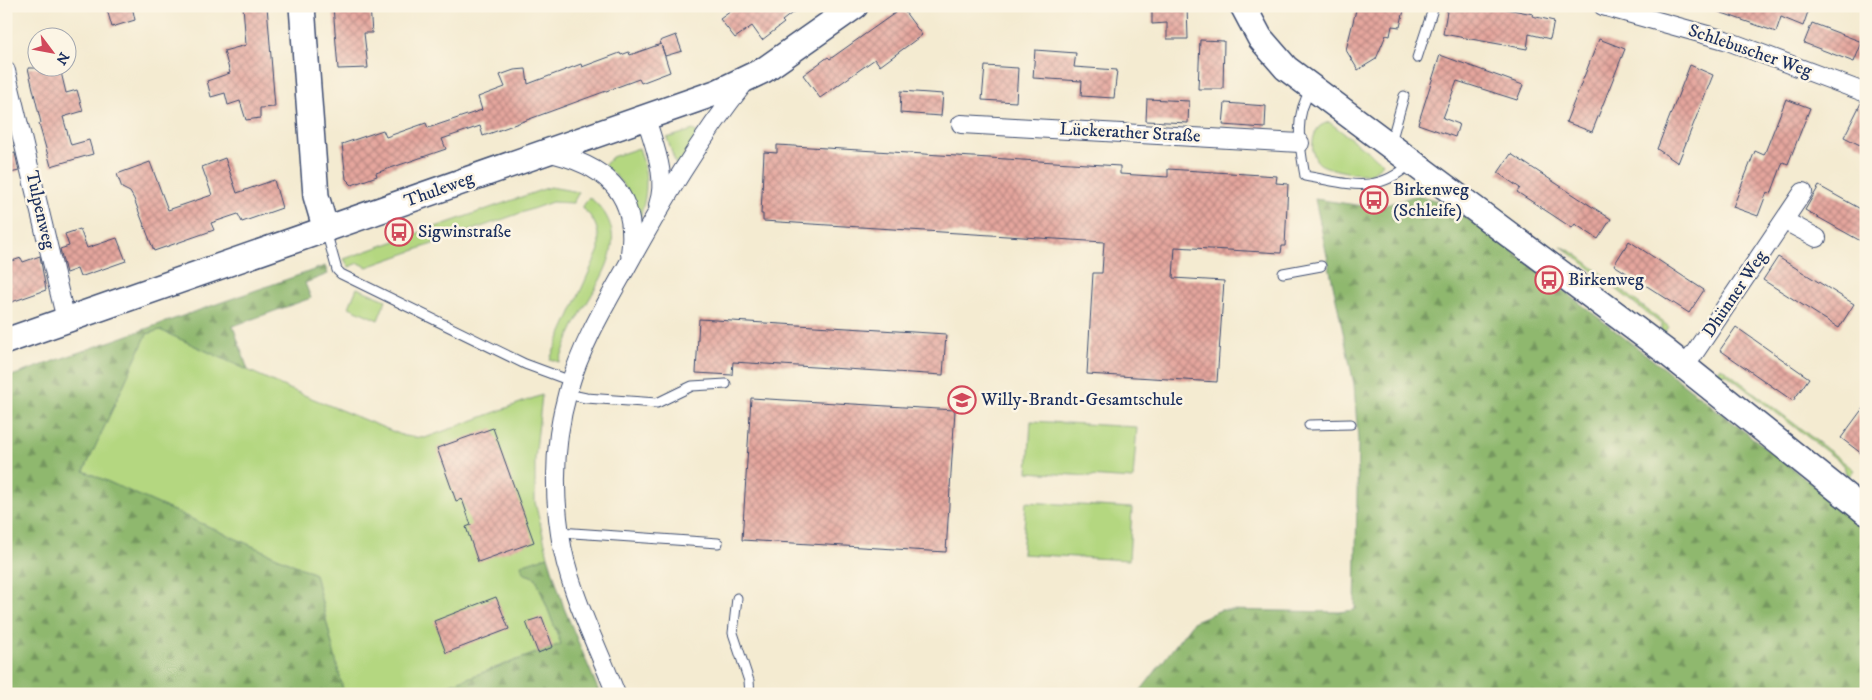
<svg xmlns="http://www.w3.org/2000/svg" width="1872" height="700" viewBox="0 0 1872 700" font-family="'IM FELL DW Pica',serif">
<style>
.green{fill:#b4d780;stroke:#68836f}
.forest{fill:url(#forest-firs);stroke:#557466}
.building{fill:url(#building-cross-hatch)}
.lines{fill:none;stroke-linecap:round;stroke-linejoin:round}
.lane-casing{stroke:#3c4b6f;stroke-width:11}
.street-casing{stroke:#3c4b6f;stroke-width:20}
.secondary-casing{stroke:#3c4b6f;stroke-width:28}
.lane{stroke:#fff;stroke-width:9}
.street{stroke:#fff;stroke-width:18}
.secondary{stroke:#fff;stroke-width:25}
.labels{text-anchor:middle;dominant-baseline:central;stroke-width:5;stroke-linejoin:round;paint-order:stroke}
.street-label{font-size:18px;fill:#1b2f5e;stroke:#fcf5e5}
.poi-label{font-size:18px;fill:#1b2f5e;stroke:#fcf5e5;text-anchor:start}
</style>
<defs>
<pattern id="forest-firs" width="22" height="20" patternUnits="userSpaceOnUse" patternTransform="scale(1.25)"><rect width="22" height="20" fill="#8fb86e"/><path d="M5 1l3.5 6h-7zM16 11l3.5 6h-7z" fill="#74965e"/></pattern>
<pattern id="building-cross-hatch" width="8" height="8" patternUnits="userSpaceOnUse" patternTransform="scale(1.25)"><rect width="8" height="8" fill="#e5a69d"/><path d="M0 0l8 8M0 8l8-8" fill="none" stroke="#b98883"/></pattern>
</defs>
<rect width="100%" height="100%" fill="#fcf5e5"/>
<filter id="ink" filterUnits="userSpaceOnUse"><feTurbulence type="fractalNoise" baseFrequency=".02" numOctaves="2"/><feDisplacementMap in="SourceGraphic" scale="10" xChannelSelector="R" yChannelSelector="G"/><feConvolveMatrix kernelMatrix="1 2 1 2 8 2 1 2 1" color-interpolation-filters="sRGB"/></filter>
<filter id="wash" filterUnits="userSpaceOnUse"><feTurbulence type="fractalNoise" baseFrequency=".0096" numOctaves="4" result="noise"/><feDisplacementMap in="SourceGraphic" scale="20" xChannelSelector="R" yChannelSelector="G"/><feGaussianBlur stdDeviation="1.12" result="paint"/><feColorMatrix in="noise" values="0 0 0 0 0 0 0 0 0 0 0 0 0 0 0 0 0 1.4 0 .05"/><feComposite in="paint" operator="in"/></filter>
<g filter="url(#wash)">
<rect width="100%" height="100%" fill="#f4ebd1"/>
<g class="green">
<path d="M 1329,122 L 1383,163 C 1379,168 1374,173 1367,174 C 1358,175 1325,169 1319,163 C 1310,155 1311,136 1319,127 C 1321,125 1326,123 1329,122 Z"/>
<polygon points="693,130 698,133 677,168 667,138"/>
<path d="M 639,148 C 649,175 648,196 638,223 C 633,198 625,182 604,166 L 612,157 Z"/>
<polygon points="550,187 579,192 573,203 552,202 367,267 359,263 349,267 344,259"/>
<path d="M 589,197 C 640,237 595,284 574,326 C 568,338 564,350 559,362 L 550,359 L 599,250 C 599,232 597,220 582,208 Z"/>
<polygon points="1561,246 1576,254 1669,327 1664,334 1661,332 1661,324"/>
<polygon points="357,288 386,300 378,320 349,307"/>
<polygon points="160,330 287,388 404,436 425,438 542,395 535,459 535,502 548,556 522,565 523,573 536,578 561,644 443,687 435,694 344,694 315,574 84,471 147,334"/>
<polygon points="1721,367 1854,470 1849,476 1846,474 1844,465 1726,374 1716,374"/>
<polygon points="1031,421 1137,427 1133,479 1028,472"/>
<polygon points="1026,502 1132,508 1129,560 1022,554"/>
</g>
<g class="forest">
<polygon points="1417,195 1445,203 1509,248 1866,526 1866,694 1138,694 1194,621 1221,610 1339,612 1355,610 1358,440 1354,384 1315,199 1377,208"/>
<polygon points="325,266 328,274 305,283 311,298 233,326 248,370 160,330 147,334 84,471 315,574 344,694 6,694 6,378"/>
<polygon points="548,556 564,608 600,694 435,694 443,687 561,644 536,578 523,573 521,565"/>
</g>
<g id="blocks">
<g class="building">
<polygon points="106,6 132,6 135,20 112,27"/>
<polygon points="243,6 267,6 275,107 260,108 260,118 246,120 240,101 228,105 225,93 211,97 207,81 230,73 224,51 246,45"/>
<polygon points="333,6 370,6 372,33 364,33 368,68 338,69"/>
<polygon points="738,6 801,6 782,21 784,23 762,40 752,26 735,38 720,19"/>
<polygon points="1152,6 1187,6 1188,39 1167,39 1167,23 1152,24"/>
<polygon points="1357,6 1405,6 1400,27 1392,26 1390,36 1386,35 1376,59 1358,70 1346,50"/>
<polygon points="1448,6 1491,6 1533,14 1532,16 1554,21 1550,39 1529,34 1527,49 1443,34"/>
<polygon points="1709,6 1810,6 1803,26 1781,17 1776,32 1708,8"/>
<polygon points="902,8 922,35 880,66 875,59 820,98 803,75 828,57 830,59"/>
<polygon points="1812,23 1862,42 1854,62 1804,43"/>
<polygon points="676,35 682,51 665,56 660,41"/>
<polygon points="1599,39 1625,49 1592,132 1566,122"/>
<polygon points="1200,40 1224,41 1223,89 1198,89"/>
<polygon points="661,44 670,72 641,83 639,79 483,136 480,126 442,139 446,149 376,173 377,176 352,185 346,179 342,144 383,130 386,137 426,123 428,128 482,110 478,97 505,87 500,75 514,70 526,69 528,84 581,64 582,67 620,53 621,55 629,52 630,55"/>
<polygon points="1035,50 1076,53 1074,67 1117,70 1114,98 1081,96 1082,81 1033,78"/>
<polygon points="1440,55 1523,85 1517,100 1457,81 1443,118 1459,124 1455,137 1418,124"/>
<polygon points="1690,65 1713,75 1678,163 1657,149"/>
<polygon points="985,66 1018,68 1016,102 982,100"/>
<polygon points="28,68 60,68 66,93 77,90 83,111 63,117 71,145 89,140 93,154 51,166 39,124 41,123"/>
<polygon points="901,91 943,94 941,116 900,113"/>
<polygon points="1147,99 1189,101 1188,123 1146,121"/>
<polygon points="1786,99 1810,108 1788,164 1783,162 1771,194 1767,192 1758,216 1733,207 1755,151 1764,155"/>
<polygon points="1225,103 1266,106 1265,128 1223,125"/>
<polygon points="1861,103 1866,103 1866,148 1844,137"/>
<polygon points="777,145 1120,166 1120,174 1168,177 1168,169 1277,176 1276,183 1288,184 1285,246 1282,246 1281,253 1175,247 1173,278 1224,281 1217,382 1087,374 1093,273 1102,273 1104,242 763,221 763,214 761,214 764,152 777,153"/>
<polygon points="15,153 19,171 6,174 6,155"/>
<polygon points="1511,154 1611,219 1598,239 1575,224 1572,228 1551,214 1517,192 1520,188 1498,173"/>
<polygon points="225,158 237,193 274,180 282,208 242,222 238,214 211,223 214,230 154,251 134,199 130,192 122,188 117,174 150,162 168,210 212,195 202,167"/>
<polygon points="1819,186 1866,212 1866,244 1805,210"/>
<polygon points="80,229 87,248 117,238 126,261 80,277 77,269 66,273 60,249 69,246 65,234"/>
<polygon points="1629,241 1704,290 1689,313 1614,265"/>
<polygon points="40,256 46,290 6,304 6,263 21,258 23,262"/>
<polygon points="1778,257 1854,304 1839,328 1763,280"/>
<polygon points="699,319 946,334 943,375 733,362 732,375 696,373"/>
<polygon points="1736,327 1809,378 1793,401 1720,350"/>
<polygon points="751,398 955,410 946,552 742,540"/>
<polygon points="1866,404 1866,457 1841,438"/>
<polygon points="493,428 534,542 478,562 466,527 471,525 462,499 456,501 437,448"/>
<polygon points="496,597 509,629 446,653 434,621"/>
<polygon points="542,617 553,647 538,653 526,622"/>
</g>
</g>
</g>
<g filter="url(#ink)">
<use href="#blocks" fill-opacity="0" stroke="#3c4b6f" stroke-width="1"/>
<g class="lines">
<g class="lane-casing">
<g id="lane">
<polyline points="1417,58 1434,6"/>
<path d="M 1311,90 C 1293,116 1300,147 1305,176 C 1348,183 1376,196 1411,163"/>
<polyline points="1387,143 1393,135 1404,96"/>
<polyline points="326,231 337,270 341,274 525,364 571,381"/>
<polyline points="1283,273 1321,266"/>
<polyline points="567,394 586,398 657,403 692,386 726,384"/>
<polyline points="1309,425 1351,424"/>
<polyline points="559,532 718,543"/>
<polyline points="737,598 733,633 749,681 750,694"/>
</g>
</g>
<g class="street-casing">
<g id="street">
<polyline points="1603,6 1725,40 1866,93"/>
<polyline points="6,71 66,320"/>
<path d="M 646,118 C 654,146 668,177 658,205"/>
<polyline points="961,124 1300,143"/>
<path d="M 546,152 C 602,164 639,191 630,254"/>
<polyline points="1785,221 1817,238"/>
<polyline points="1685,367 1803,192"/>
<path d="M 616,694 C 596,643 567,587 560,534 C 553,487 555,437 568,391 C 580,348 604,307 626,268 C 662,203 699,139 746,81"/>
</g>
</g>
<g class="secondary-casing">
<g id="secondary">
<polyline points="302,6 316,196 326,230"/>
<polyline points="1243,6 1260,38 1286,68 1665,351 1866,512"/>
<polyline points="6,341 718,92 764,70 855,6"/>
</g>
</g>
<use href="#lane" class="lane"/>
<use href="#street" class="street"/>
<use href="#secondary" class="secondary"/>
</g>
</g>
<defs>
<g id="bus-ring" transform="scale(1.4375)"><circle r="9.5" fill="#fcf5e5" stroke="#d1495b" stroke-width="1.5"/><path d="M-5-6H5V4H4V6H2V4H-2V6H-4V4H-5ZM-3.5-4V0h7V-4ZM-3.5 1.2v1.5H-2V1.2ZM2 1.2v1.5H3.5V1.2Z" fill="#d1495b"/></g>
<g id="school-ring" transform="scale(1.4375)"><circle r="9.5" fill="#fcf5e5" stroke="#d1495b" stroke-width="1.5"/><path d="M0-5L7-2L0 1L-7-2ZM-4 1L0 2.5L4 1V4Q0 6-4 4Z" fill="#d1495b"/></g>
</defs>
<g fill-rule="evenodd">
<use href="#bus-ring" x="1374" y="200"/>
<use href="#bus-ring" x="399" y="232"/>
<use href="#bus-ring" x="1549" y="280"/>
<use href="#school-ring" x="962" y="400"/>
</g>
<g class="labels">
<g class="street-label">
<text transform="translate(1750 51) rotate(19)">Schlebuscher Weg</text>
<text transform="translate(1130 133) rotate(3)">Lückerather Straße</text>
<text transform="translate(439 190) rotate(-20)">Thuleweg</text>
<text transform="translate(40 210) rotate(77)">Tulpenweg</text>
<text transform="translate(1735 294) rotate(-56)">Dhünner Weg</text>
</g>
<g class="poi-label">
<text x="1393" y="190">Birkenweg<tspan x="1393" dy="21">(Schleife)</tspan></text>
<text x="418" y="232">Sigwinstraße</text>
<text x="1568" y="280">Birkenweg</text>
<text x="981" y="400">Willy-Brandt-Gesamtschule</text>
</g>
</g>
<rect width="1872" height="700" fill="none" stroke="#fcf5e5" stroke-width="25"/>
<g transform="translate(52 52) rotate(122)"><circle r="24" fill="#fcf5e5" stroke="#a2a6af"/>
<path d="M0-4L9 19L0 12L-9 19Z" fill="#d1495b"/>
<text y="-8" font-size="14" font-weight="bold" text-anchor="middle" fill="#1b2f5e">N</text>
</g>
</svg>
